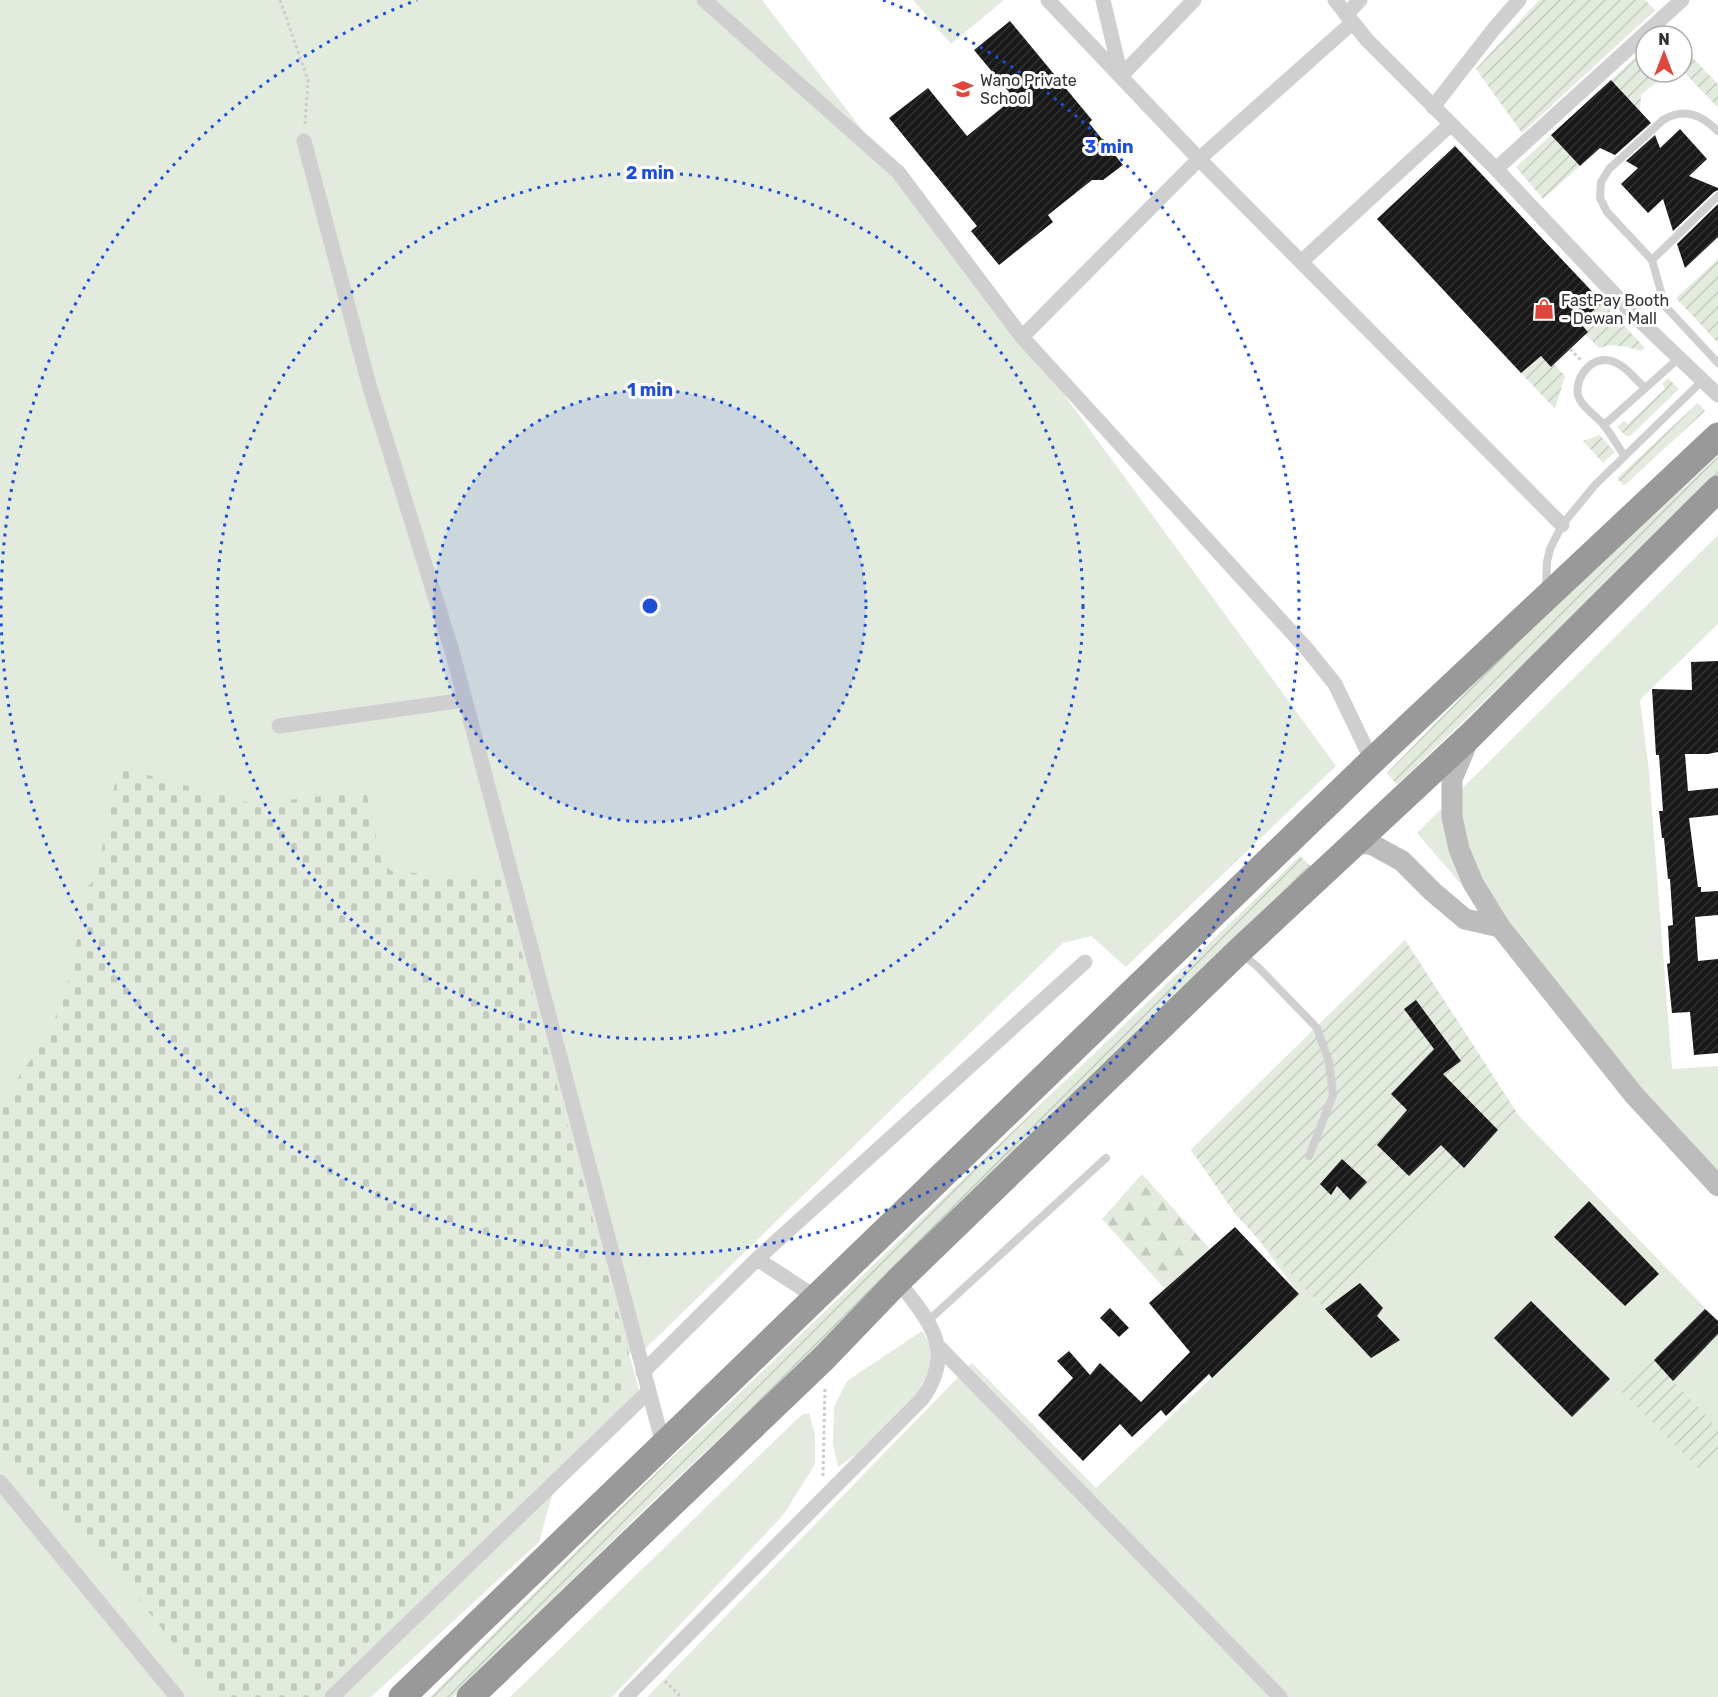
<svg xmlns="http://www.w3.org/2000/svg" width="1718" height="1697" viewBox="0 0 1718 1697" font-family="Rubik,sans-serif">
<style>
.grass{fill:#e3ebde}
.forest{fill:url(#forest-firs)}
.cemetery{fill:url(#cemetery-stones)}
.garden{fill:url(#garden-furrows)}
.building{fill:url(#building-hatch)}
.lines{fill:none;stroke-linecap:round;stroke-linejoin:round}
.path{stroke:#ccc;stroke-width:3;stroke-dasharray:3 3;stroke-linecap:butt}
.lane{stroke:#cfcfcf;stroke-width:8}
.street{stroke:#cfcfcf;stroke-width:15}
.secondary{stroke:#bcbcbc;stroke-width:21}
.highway{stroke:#999;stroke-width:27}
.ring{fill:none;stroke:#1d4ed8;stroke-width:3;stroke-dasharray:3 6}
.labels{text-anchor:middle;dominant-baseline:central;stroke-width:6;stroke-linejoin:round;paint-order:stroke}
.poi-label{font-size:16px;fill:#323232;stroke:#fff;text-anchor:start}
.centre{fill:#1d4ed8;stroke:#fff;stroke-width:3}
.ring-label{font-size:18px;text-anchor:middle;font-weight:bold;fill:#1d4ed8;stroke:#fff;stroke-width:6;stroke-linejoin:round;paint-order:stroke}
</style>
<defs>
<pattern id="forest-firs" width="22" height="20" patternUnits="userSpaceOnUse" patternTransform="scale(1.5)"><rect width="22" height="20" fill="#e3ebde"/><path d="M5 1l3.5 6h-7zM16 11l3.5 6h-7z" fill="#c3cabf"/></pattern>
<pattern id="cemetery-stones" width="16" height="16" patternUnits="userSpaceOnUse" patternTransform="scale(1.5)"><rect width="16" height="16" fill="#e3ebde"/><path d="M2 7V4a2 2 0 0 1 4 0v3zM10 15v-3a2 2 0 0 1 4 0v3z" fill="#c3cabf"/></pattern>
<pattern id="garden-furrows" width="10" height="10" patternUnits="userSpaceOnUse" patternTransform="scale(1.5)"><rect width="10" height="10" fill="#e3ebde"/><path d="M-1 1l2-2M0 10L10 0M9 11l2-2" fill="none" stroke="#c3cabf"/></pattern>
<pattern id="building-hatch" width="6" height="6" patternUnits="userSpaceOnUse" patternTransform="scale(1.5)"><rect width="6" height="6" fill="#191919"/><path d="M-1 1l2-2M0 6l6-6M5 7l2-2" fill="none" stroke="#323232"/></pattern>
</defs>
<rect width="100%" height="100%" fill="#fff"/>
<g class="grass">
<polygon points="0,0 762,0 1022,337 1336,766 1126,967 1091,936 1063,943 646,1348 629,1354 640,1393 560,1467 539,1542 371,1697 0,1697"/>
<polygon points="913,0 1004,0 951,44"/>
<polygon points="1718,535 1718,624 1640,700 1649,771 1672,1069 1718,1066 1718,1182 1417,833"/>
<polygon points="1405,940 1519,1116 1718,1321 1718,1697 647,1697 972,1363 1096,1488 1299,1294 1191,1150"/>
<polygon points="922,1331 930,1344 930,1368 916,1396 872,1443 838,1467 833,1444 834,1407 847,1381"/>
<polygon points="809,1413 815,1434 815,1464 784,1514 612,1697 510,1697 795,1421 803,1414"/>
</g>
<polygon class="forest" points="1142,1174 1210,1249 1165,1289 1102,1219"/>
<polygon class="cemetery" points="118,767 254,804 366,791 381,860 391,871 502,880 629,1354 624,1390 312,1697 216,1697 140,1601 73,1531 0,1446 0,1103 47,1037 62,1002 73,965 85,889 96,879"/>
<g class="garden">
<polygon points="1539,0 1645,0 1655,10 1522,133 1476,69"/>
<polygon points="1682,47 1718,84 1718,108 1682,70"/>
<polygon points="1646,48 1646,72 1669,72 1641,95 1640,111 1611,80"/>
<polygon points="1551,135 1580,166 1543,199 1516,167"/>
<polygon points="1718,259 1718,343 1676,298"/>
<path d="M 1602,302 L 1645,348 L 1641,351 C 1625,346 1614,343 1599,348 L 1585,334 L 1588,332 L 1580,323 Z"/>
<polygon points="1541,356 1551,367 1554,364 1565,376 1555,409 1521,373"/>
<polygon points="1668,378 1679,389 1630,436 1626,436 1617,427 1624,421 1628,424 1665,389 1662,384"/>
<polygon points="1698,403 1705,411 1624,486 1617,478"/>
<polygon points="1600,435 1615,452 1603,463 1583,441"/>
<polygon points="1718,456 1718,477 1397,785 1387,773 1506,651"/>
<polygon points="1300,856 1312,867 763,1398 653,1501 453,1697 430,1697 602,1525"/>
<polygon points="1405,940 1519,1116 1325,1309 1236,1215 1191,1150"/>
<polygon points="1654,1360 1718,1429 1718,1458 1703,1473 1622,1392"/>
</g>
<g class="building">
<polygon points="1010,21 1092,120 1089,123 1123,165 1103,180 1092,180 1048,215 1053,222 999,265 971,231 977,226 889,118 928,88 967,136 1014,98 974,50"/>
<polygon points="1611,80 1651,123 1615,155 1600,148 1580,166 1551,135"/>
<polygon points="1680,129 1707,159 1689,176 1718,188 1718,190 1714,192 1673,231 1663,199 1648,213 1621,184 1638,168 1626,161 1655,135 1660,148"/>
<polygon points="1455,146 1602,302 1580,323 1588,332 1551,367 1541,356 1521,373 1377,219"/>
<polygon points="1718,204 1718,237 1685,268 1677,244"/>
<polygon points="1718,661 1718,752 1708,754 1685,754 1688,791 1718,788 1718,815 1689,818 1698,887 1701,887 1701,892 1718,891 1718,915 1695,917 1698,961 1718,959 1718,1053 1694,1055 1690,1012 1672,1013 1667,964 1670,963 1668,926 1673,925 1670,879 1668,879 1664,838 1662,838 1659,811 1663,811 1659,755 1656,755 1652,689 1692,690 1691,662"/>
<polygon points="1416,1000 1461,1061 1443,1074 1498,1130 1464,1168 1441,1145 1409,1176 1377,1145 1407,1110 1391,1094 1434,1049 1404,1009"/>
<polygon points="1342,1159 1367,1182 1350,1200 1337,1186 1331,1195 1320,1184"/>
<polygon points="1589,1201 1659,1274 1625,1306 1554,1237"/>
<polygon points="1235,1227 1299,1294 1212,1378 1209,1374 1166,1416 1161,1410 1132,1437 1120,1424 1083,1461 1038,1415 1073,1378 1057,1361 1069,1351 1090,1375 1100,1363 1141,1402 1190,1352 1149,1303"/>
<polygon points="1360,1283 1383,1308 1377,1316 1400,1340 1371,1358 1325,1309"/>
<polygon points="1531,1301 1610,1379 1572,1417 1494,1338"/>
<polygon points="1110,1308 1129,1328 1119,1337 1100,1318"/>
<polygon points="1705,1309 1718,1321 1718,1334 1673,1381 1654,1360"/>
</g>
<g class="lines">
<g class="path">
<polyline points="280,0 308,80 305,124"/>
<polyline points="1718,292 1718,293"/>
<polyline points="1570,349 1581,360"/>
<polyline points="823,1476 825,1387"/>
<polyline points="665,1681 681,1697"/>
</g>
<g class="lane">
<path d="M 1718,131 C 1701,115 1685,107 1663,120 L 1609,169 L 1601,182 L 1600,198 L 1607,212 L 1652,260 L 1665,306 L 1718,363"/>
<polyline points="1652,260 1718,196"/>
<polyline points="1604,425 1679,358"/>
<path d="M 1624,455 C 1617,445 1611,434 1603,424 C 1596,416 1585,409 1580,400 C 1571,384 1588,358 1606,360 C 1622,361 1633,377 1644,387"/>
<polyline points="1546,587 1547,562 1550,549 1562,525 1594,486 1703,380"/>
<polyline points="1242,954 1258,967 1317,1028 1329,1062 1333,1095 1309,1156"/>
<polyline points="929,1320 1106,1158"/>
</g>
<g class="street">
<polyline points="704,0 898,172 1022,337 1306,648 1335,684 1372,761"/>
<polyline points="1048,0 1199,159 1562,525"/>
<polyline points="1103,0 1121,76"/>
<polyline points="1335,0 1367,40 1496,169 1635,316 1718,395"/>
<polyline points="1346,15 1360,0"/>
<polyline points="1121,76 1194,0"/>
<polyline points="1433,107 1493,30 1519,0"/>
<polyline points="304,141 370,388 452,651 663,1444"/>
<polyline points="1496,169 1682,0"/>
<polyline points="1302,261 1451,124"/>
<polyline points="1022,337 1199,159 1352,23"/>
<polyline points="279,726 465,700"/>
<polyline points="757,1259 817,1298"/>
<polyline points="939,1347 1280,1697"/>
<polyline points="643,1372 757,1259 1085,962"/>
<polyline points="0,1482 177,1697"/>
<polyline points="332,1697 648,1392"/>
<path d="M 626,1697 L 922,1399 C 957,1350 929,1321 898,1281"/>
</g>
<g class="secondary">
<polyline points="1468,741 1452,779 1452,817 1459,849 1473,883 1500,927 1634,1095 1718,1186"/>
<polyline points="1354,842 1373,845 1402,861 1433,892 1465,919 1500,927"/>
</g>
<g class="highway">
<polyline points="402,1697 1372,761 1718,436"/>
<polyline points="470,1697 824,1358 898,1281 1239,951 1471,735 1718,489"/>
</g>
</g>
<circle cx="650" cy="606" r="216" fill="#1d4ed8" fill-opacity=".12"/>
<g class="ring">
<circle cx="650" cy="606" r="216"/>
<circle cx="650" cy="606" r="433"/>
<path d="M883 0A649 649 0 1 1 417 0"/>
</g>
<defs>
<g id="school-bare" transform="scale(1.62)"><path d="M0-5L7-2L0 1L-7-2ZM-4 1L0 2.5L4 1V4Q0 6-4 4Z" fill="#e1463c" stroke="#fff" stroke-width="2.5" paint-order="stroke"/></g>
<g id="shop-bare" transform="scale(1.62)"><path d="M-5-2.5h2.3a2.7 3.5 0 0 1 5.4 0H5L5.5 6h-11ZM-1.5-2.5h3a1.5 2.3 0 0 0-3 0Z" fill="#e1463c" stroke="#fff" stroke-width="2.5" paint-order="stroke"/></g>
</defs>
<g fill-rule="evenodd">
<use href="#school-bare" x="963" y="89"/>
<use href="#shop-bare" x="1544" y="309"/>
</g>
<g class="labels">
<g class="poi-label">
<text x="980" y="80">Wano Private<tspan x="980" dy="18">School</tspan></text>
<text x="1561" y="300">FastPay Booth<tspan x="1561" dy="18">- Dewan Mall</tspan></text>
</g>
</g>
<circle cx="650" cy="606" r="9" class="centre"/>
<g class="ring-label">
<text x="1109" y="153">3 min</text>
<text x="650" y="179">2 min</text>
<text x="650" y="396">1 min</text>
</g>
<g transform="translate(1664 54)"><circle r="28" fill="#ffffff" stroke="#adadad" stroke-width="1.5"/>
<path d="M0-4.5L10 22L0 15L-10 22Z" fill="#e1463c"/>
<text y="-9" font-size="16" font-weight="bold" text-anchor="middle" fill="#323232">N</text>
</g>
</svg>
